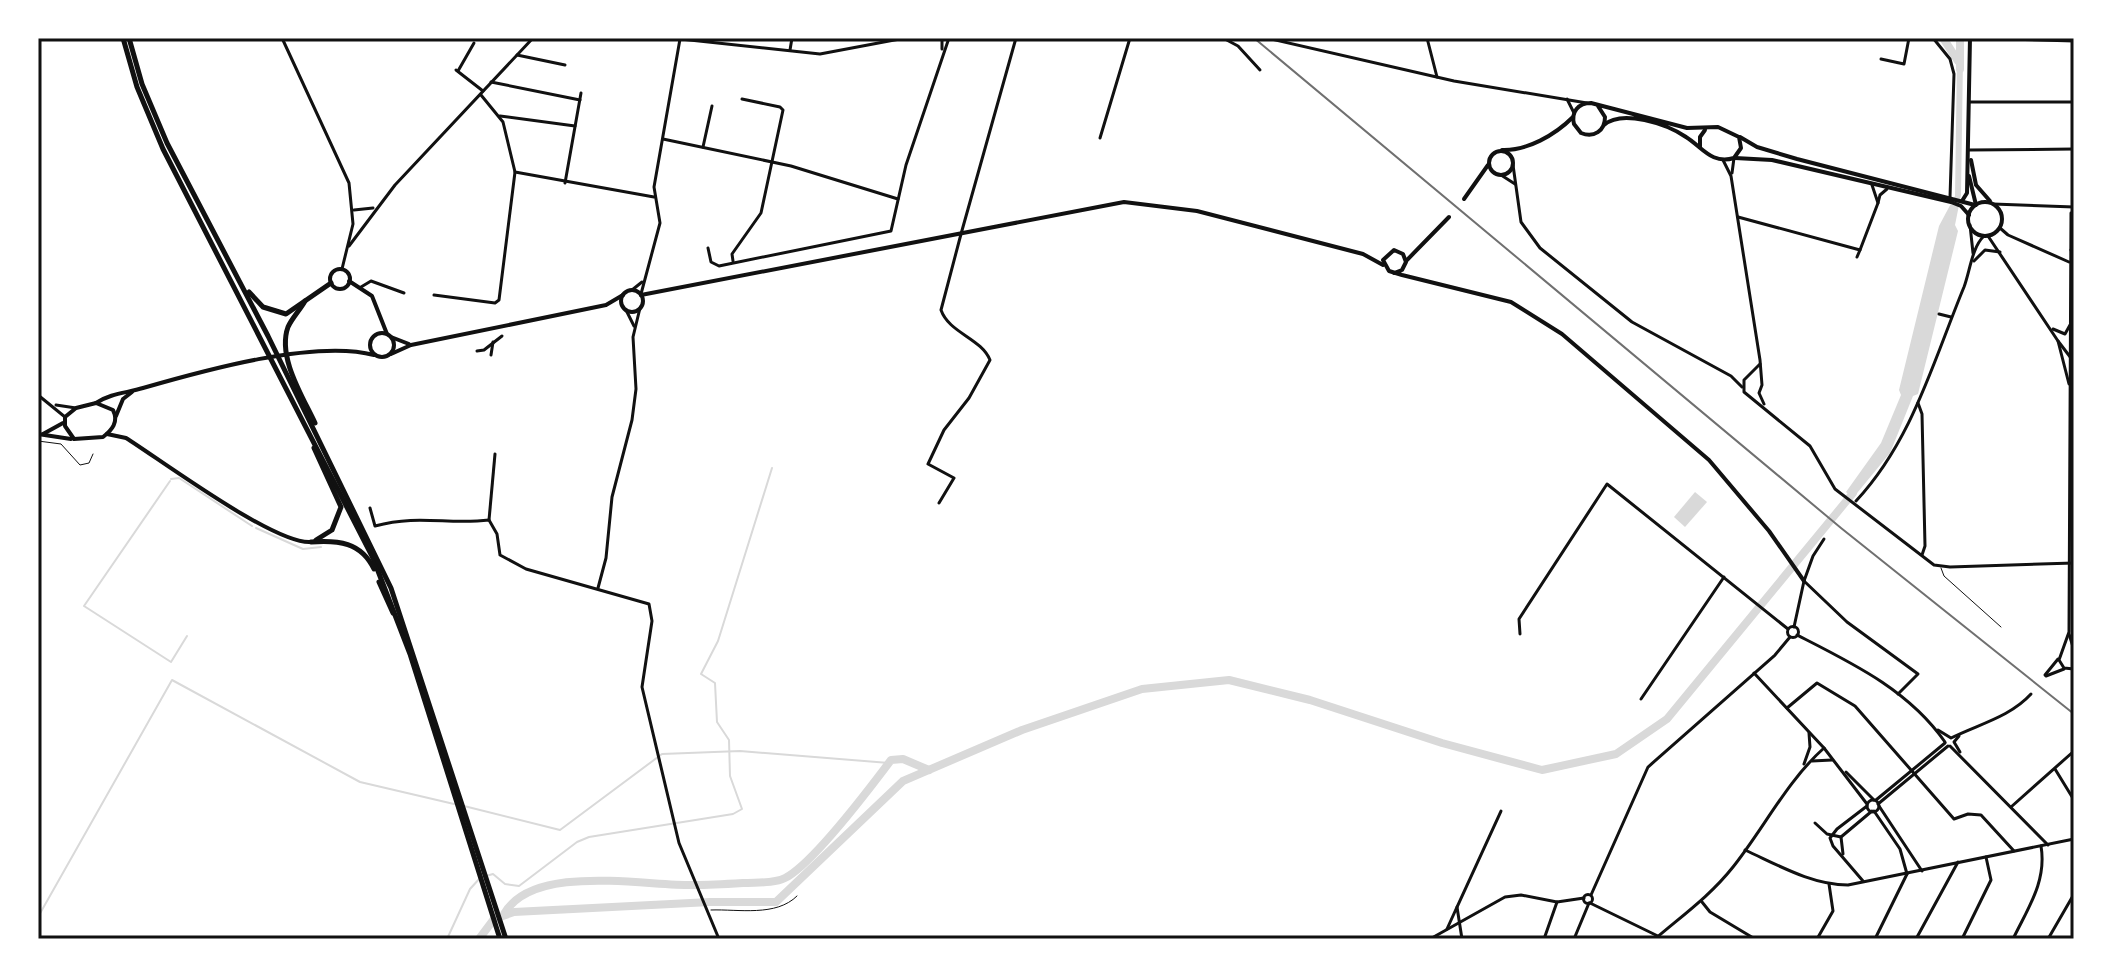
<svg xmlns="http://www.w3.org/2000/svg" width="2112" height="977" viewBox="0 0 2112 977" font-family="'Source Sans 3',sans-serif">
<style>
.water{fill:#d9d9d9}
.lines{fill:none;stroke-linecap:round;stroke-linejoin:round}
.stream{stroke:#d9d9d9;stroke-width:2}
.river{stroke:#d9d9d9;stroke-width:8}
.service{stroke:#111;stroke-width:1}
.minor{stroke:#111;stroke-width:3}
.tertiary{stroke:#111;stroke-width:3}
.secondary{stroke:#111;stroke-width:4}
.trunk{stroke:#111;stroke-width:5}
.rail{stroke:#707070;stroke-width:2}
.neatline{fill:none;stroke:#111;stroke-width:3}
</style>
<rect width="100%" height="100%" fill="#fff"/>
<g class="water">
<polygon points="1957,59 1963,59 1961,195 1955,225 1958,231 1918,394 1913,396 1890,453 1853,498 1846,492 1881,443 1901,395 1899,390 1939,226 1955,196"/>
<polygon points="1695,492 1707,502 1685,527 1674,517"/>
</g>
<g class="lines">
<g class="stream">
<polyline points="171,479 179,478 252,526"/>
<polyline points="170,481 84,606 171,662 187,636"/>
<polyline points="256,528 303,549 321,547"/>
<polyline points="464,806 560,830 662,754 740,751 889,763"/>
<polyline points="486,876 493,874 505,884 519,886 577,842 589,837 733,814 742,809 730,776 729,740 717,722 715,683 701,674 718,641 772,468"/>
<polyline points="38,917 172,680 360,782 454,804"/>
<polyline points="447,939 470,889 480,878"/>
</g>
<g class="river">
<polyline points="1943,38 1958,61"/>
<polyline points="1960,69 1960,38"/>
<path d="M 504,914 C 533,863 644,886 694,885 C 710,885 727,884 743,883 C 756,882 773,884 785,878 C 813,864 870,788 891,760 L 903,759 L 929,770"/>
<polyline points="479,939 494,919 514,912 710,902 776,902 903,781 1022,730 1142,689 1229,680 1310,700 1442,743 1542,770 1616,754 1667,719 1853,493"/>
</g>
<g class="service">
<polyline points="38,441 61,444 80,465 89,463 93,454"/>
<polyline points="1941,568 1944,576 2001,627"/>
<path d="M 711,910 C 739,909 776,917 797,896"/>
</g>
<g class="minor">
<polyline points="1223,38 1238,46 1260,70"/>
<polyline points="1933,38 1950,59 1954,74 1950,197"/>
<polyline points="1970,38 2074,41"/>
<polyline points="942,49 942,38"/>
<polyline points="790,50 792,38"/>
<polyline points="517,55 565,65"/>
<polyline points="1881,59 1904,64 1909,38"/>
<polyline points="456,70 483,91"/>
<polyline points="458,71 474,43"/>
<polyline points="491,82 580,100"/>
<polyline points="481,95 503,122 515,172 654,197"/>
<polyline points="1969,102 2074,102"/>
<polyline points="500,116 575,126"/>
<polyline points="1100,138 1130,38"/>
<polyline points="663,139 791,166 898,199"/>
<polyline points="703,147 712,106"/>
<polyline points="1969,150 2074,149"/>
<polyline points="2074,152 2074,204"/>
<polyline points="1723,160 1731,176 1760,360 1762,385 1759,393 1764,404"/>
<polyline points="1513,165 1521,222 1540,248 1632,322 1731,376 1742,387"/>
<polyline points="1732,173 1734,158"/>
<polyline points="1501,175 1515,184"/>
<polyline points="565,183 581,93"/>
<polyline points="1872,185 1878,203 1880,195 1887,189"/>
<polyline points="1738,217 1860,250 1878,203"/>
<polyline points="1970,225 1973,253"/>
<polyline points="708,248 711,262 719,266 891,231 906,165 949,38"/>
<polyline points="1857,257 1860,250"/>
<polyline points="733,261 732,254 761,213 783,110 780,107 742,99"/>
<polyline points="361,287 371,281 404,293"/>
<polyline points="434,295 495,303 499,300 515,172"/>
<polyline points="626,310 634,326"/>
<polyline points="1939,314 1951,317"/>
<polyline points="2058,341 2074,362"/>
<polyline points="2073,347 2074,347"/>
<polyline points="477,351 484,350 502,336"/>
<polyline points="2073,353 2074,354"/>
<polyline points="491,355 493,342"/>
<polyline points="1760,364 1744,380 1744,392 1810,446 1835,489 1934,565 1950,567 2074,563"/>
<polyline points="2072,373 2074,374"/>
<polyline points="38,395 65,417"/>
<polyline points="1918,403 1922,414 1925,546 1922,555"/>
<polyline points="56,405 76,408"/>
<path d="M 1856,501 C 1912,441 1933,362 1964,287 C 1970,271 1972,247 1984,236"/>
<path d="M 939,503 L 954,478 L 928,464 L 944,430 L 969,398 L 990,360 C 981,338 949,333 941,310 L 961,234"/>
<path d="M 370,508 L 375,526 C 419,514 447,525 489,520 L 497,534 L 500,555 L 526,569 L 649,604 L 652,621 L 642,687 L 679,843 L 719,939"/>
<polyline points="489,520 495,454"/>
<polyline points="1824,539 1813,556 1804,581 1847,622 1918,674 1898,694"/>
<polyline points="598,588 606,558 612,497 632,420 636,389 633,337 640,308"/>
<polyline points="1520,634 1519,619 1607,484 1788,629"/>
<path d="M 1797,635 C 1852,663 1909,690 1945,742"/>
<polyline points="1754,673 1824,748 1867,804"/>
<polyline points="2045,675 2058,659"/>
<polyline points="2046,676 2064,669"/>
<polyline points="1641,699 1724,577"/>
<polyline points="1787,708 1817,683 1855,706 1954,819 1968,814 1981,815 2014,851"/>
<path d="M 1938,730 L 1951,738 C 1979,724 2010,717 2031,694"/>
<polyline points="1959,736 1954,742 1960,752"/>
<polyline points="1950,746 2048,845"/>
<polyline points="1812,761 1832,760"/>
<polyline points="1804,764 1810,747 1809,733"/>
<polyline points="2055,769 2074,800"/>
<polyline points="1846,772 1874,800"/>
<polyline points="1876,800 1945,743"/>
<circle cx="1873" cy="806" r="6"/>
<polyline points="1878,804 1948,746"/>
<polyline points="1879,806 1922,871"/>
<polyline points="2011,807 2074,751"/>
<polyline points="1874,811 1900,849 1907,874"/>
<polyline points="1815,823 1827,834 1841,837"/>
<path d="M 1745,850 C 1778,865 1812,885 1848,885 L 2074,839"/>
<polyline points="1843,854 1841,837 1872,811"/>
<polyline points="1863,881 1833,846 1830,838 1837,829 1867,806"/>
<polyline points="1702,902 1710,912 1755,939"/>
<polyline points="1590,903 1664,939"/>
<polyline points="1457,907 1501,811"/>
<polyline points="1447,929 1457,907 1462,939"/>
<polyline points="1544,939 1557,902"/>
<polyline points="1574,939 1589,903"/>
<path d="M 1655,939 C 1683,915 1710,896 1733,867 C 1764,828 1787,781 1824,748"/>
<polyline points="1817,939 1833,911 1829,884"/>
<polyline points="1875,939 1907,874"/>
<polyline points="1916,939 1958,862"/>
<polyline points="1962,939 1991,880 1986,857"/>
<path d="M 2013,939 C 2028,908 2047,881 2041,846"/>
<polyline points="2048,939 2074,894"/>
</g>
<g class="tertiary">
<polyline points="282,38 349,183 353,224 342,269"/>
<polyline points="671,38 820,54 905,38"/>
<polyline points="1267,38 1454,81 1587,103"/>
<polyline points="1427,38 1437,77"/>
<polyline points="38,42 41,38"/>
<polyline points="1567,99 1574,113"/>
<polyline points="1993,204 2074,207"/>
<polyline points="354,210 373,208"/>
<polyline points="2071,213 2069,632 2059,660 2064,668 2074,669"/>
<polyline points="2000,228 2008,235 2069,262"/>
<polyline points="961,234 1016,38"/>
<polyline points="1988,236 2058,341 2069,384"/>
<polyline points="349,246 395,185 533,38"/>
<polyline points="2071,250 2074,258"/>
<polyline points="1974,261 1985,250 2000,252"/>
<polyline points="632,290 642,282"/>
<polyline points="641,294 660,223 654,187 680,39"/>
<polyline points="2053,329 2065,334 2070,325"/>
<circle cx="1793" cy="632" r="5.5"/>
<polyline points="1794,627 1804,581"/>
<polyline points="2069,634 2074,650"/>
<circle cx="1588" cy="899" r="4.5"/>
<polyline points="1591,895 1648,767 1775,655 1790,637"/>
<polyline points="1430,939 1505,897 1521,895 1557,902 1584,898"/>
</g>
<g class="secondary">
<path d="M 1598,106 L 1605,117 C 1605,131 1594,138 1581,133 L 1574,124 C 1571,112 1578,103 1591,103 L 1687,128 L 1718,127 L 1739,137 L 1741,148 L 1734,158 C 1712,165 1702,147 1686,137 C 1667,124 1622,109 1604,125"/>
<polyline points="1740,137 1757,147 1797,159 1975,205"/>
<polyline points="1700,147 1700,137 1705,130"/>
<path d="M 1502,150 C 1527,151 1555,135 1573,117"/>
<circle cx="1501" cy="163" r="12"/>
<polyline points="1735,158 1772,160 1951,202 1961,206 1969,215"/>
<polyline points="1971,160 1976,185 1990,201"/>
<polyline points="1969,176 1976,205"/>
<polyline points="1464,199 1488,165"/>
<polyline points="1962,201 1967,193 1970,38"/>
<circle cx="1985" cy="219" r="17"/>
<polyline points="1407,260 1449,217"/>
<circle cx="340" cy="279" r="10"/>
<polyline points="1394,273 1402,270 1406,262 1403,254 1394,250 1383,260 1389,271 1402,275 1511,302 1562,334 1709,460 1769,531 1804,581"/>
<polyline points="349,281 372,296 387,334"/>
<circle cx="632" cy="301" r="11"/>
<polyline points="641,295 1124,202 1197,211 1363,254 1383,265"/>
<circle cx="382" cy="345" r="12"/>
<polyline points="391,337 409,344"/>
<polyline points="391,354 411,345 606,305 623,295"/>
<path d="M 96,403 C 111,393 127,393 143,388 C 202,371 315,339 374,355"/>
<path d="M 96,403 L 113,410 C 119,422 112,430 103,437 L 74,439 L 65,426 L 65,417 L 76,408 Z"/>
<polyline points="116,416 123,399 132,392"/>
<polyline points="38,434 71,439"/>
<polyline points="43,434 63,423"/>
<path d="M 107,434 L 126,438 C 161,460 275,545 311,542"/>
</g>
<g class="trunk">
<polyline points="123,38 137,87 163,149 373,558 410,654 500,939"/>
<polyline points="129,38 142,84 167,143 268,336 391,588 506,939"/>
<polyline points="249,292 263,307 286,314 331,283"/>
<path d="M 305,301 C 300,310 292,318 288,327 C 277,357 303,397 315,423"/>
<polyline points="314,448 341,507 332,530 316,540"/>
<path d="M 311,542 C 338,540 361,542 374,569"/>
<polyline points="379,582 393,613"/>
</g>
<polyline class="rail" points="1254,38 1841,528 2074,714"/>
</g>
<rect width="2112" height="977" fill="none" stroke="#ffffff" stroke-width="80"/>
<rect x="40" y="40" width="2032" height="897" class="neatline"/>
</svg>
